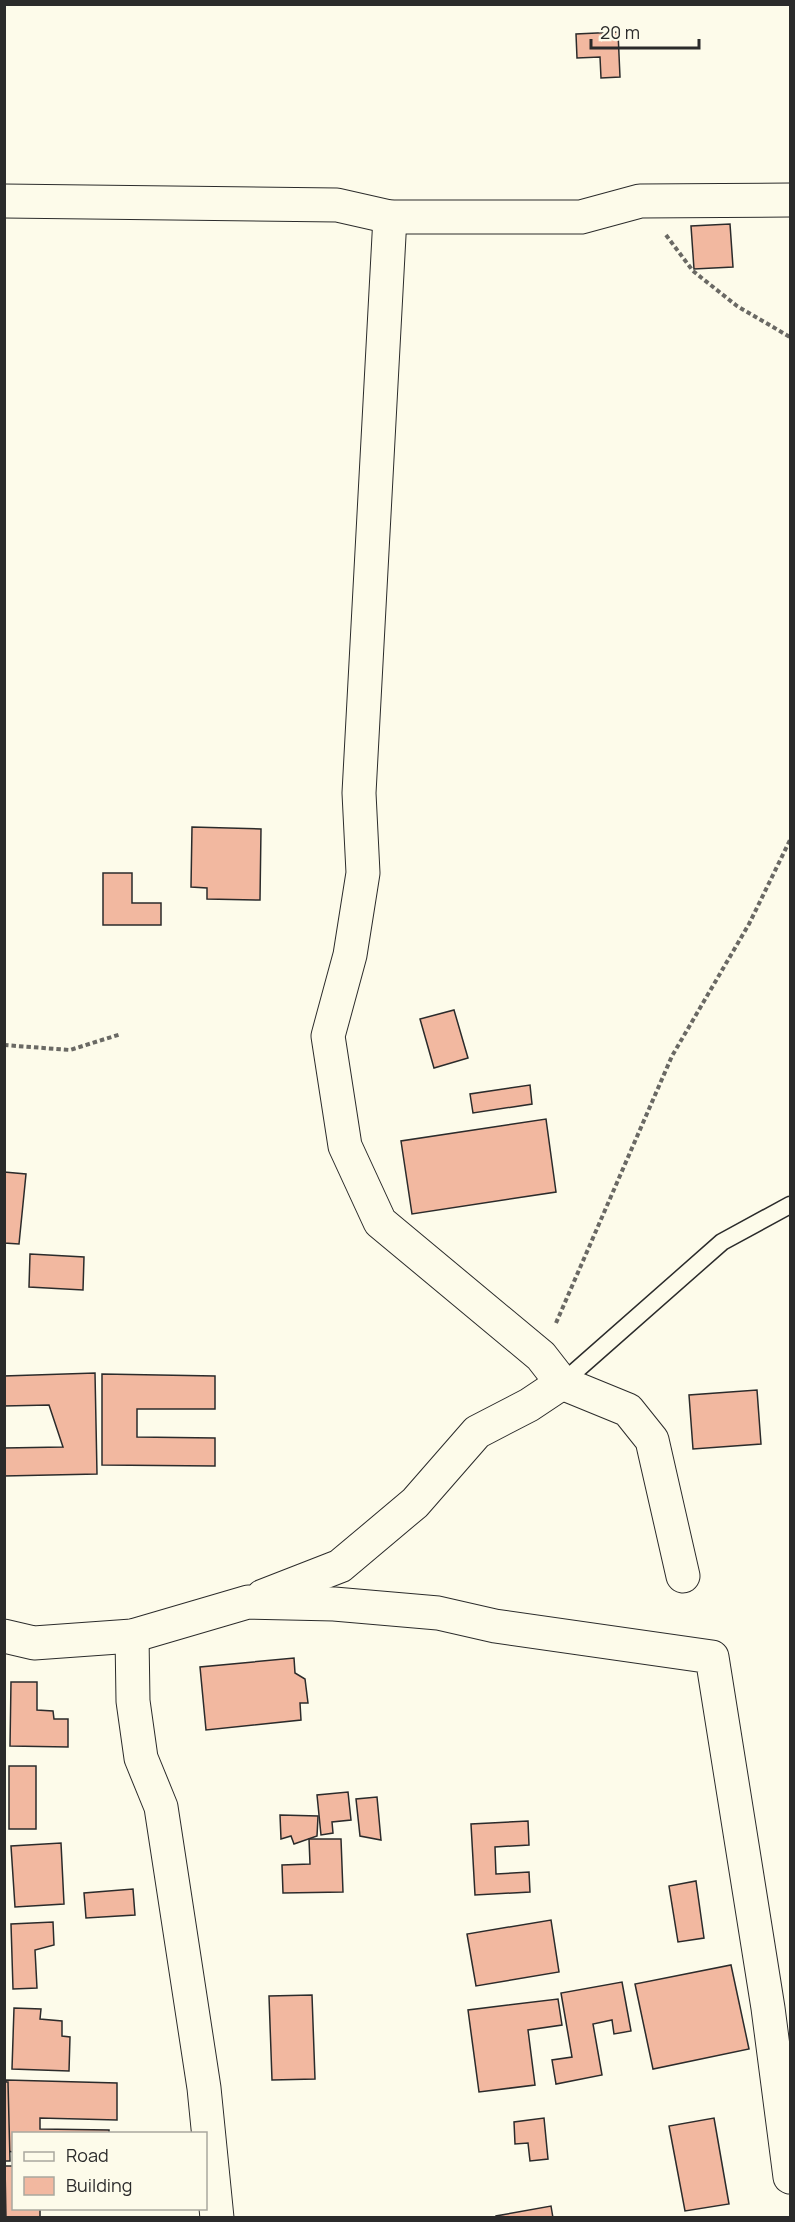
<svg xmlns="http://www.w3.org/2000/svg" width="795" height="2222" viewBox="0 0 795 2222" font-family="Manrope,sans-serif">
<style>
.building{fill:#f2b8a0;stroke:#2b2b2b;stroke-width:1.5}
.lines{fill:none;stroke-linecap:round;stroke-linejoin:round}
.lane-casing{stroke:#2b2b2b;stroke-width:19}
.street-casing{stroke:#2b2b2b;stroke-width:35}
.path{stroke:#6a6964;stroke-width:4;stroke-dasharray:4.5 3;stroke-linecap:butt}
.lane{stroke:#fdfbea;stroke-width:16}
.street{stroke:#fdfbea;stroke-width:33}
</style>
<rect width="100%" height="100%" fill="#fdfbea"/>
<g class="building">
<polygon points="618,32 620,77 601,78 600,57 577,58 576,34"/>
<polygon points="730,224 733,267 694,269 691,226"/>
<polygon points="192,827 261,829 260,900 207,899 207,888 191,887"/>
<polygon points="103,873 132,873 132,903 161,903 161,925 103,925"/>
<polygon points="454,1010 468,1058 434,1068 420,1019"/>
<polygon points="530,1085 532,1104 473,1113 470,1094"/>
<polygon points="546,1119 556,1192 412,1214 401,1141"/>
<polygon points="4,1172 26,1174 19,1244 4,1243"/>
<polygon points="30,1254 84,1257 83,1290 29,1287"/>
<polygon points="95,1373 97,1474 4,1476 4,1448 63,1447 49,1405 4,1406 4,1376"/>
<polygon points="102,1374 215,1376 215,1409 137,1409 137,1437 215,1438 215,1466 102,1465"/>
<polygon points="757,1390 761,1444 693,1449 689,1395"/>
<polygon points="294,1658 295,1673 305,1679 308,1703 300,1703 301,1720 206,1730 200,1667"/>
<polygon points="11,1682 37,1682 37,1710 53,1711 54,1719 68,1719 68,1747 10,1746"/>
<rect x="9" y="1766" width="27" height="63"/>
<polygon points="348,1792 351,1820 332,1822 333,1833 321,1835 317,1795"/>
<polygon points="377,1797 381,1840 360,1836 356,1799"/>
<polygon points="280,1815 318,1816 317,1836 294,1844 291,1836 281,1839"/>
<polygon points="528,1821 529,1845 495,1847 496,1874 529,1872 530,1892 475,1895 471,1824"/>
<polygon points="309,1839 341,1839 343,1892 283,1893 282,1865 310,1864"/>
<polygon points="61,1843 64,1904 15,1907 11,1846"/>
<polygon points="696,1881 704,1938 678,1942 669,1886"/>
<polygon points="133,1889 135,1915 86,1918 84,1893"/>
<polygon points="551,1920 559,1972 476,1986 467,1934"/>
<polygon points="53,1922 54,1945 35,1950 37,1988 13,1989 11,1924"/>
<polygon points="731,1965 749,2049 653,2069 635,1984"/>
<polygon points="622,1982 631,2031 614,2034 612,2020 593,2024 602,2075 556,2084 552,2060 572,2057 561,1993"/>
<polygon points="312,1995 315,2079 272,2080 269,1996"/>
<polygon points="558,1999 562,2025 528,2030 535,2085 479,2092 468,2010"/>
<polygon points="14,2008 41,2009 40,2019 62,2021 62,2036 70,2037 69,2071 12,2069"/>
<polygon points="6,2080 117,2083 117,2120 40,2118 40,2129 109,2130 109,2134 14,2134 14,2152 5,2151"/>
<polygon points="4,2082 8,2082 10,2161 4,2161"/>
<polygon points="544,2118 548,2159 530,2161 528,2143 515,2144 514,2122"/>
<polygon points="714,2118 729,2204 685,2211 669,2126"/>
<polygon points="5,2166 14,2166 14,2208 40,2208 40,2218 6,2218"/>
<polygon points="551,2206 553,2218 496,2218 496,2216"/>
</g>
<g class="lines">
<g class="lane-casing">
<polyline id="lane" points="562,1383 722,1242 790,1205"/>
</g>
<g class="street-casing">
<g id="street">
<polyline points="4,201 337,205 390,217 581,217 640,201 790,200"/>
<polyline points="390,217 359,793 363,873 350,955 328,1036 345,1146 380,1222 541,1356 562,1383 628,1410 652,1440 683,1576"/>
<polyline points="263,1596 340,1566 415,1503 477,1432 529,1405 562,1383"/>
<polyline points="4,1636 34,1643 132,1636 248,1602 334,1604 438,1613 495,1626 712,1657 768,2008 790,2177"/>
<polyline points="132,1636 133,1701 141,1758 161,1807 204,2088 217,2218"/>
</g>
</g>
<g class="path">
<polyline points="666,235 693,271 737,306 790,337"/>
<polyline points="4,1045 70,1050 121,1034"/>
<polyline points="556,1323 672,1056 749,924 790,840"/>
</g>
<use href="#lane" class="lane"/>
<use href="#street" class="street"/>
</g>
<rect width="795" height="2222" fill="none" stroke="#2b2b2b" stroke-width="12"/>
<rect x="12" y="2132" width="195" height="78" fill="#fdfbea" stroke="#a9a89e" stroke-width="1.5"/>
<rect x="24" y="2152" width="30" height="9" fill="#fdfbea" stroke="#a9a89e" stroke-width="1.5"/>
<text x="66" y="2162" font-size="18" fill="#2b2b2b">Road</text>
<rect x="24" y="2177" width="30" height="18" fill="#f2b8a0" stroke="#a9a89e" stroke-width="1.5"/>
<text x="66" y="2192" font-size="18" fill="#2b2b2b">Building</text>
<path d="M591 39v9h108v-9" fill="none" stroke="#2b2b2b" stroke-width="3"/>
<text x="600" y="39" font-size="18" fill="#2b2b2b" stroke="#fdfbea" stroke-width="4.5" paint-order="stroke">20 m</text>
</svg>
